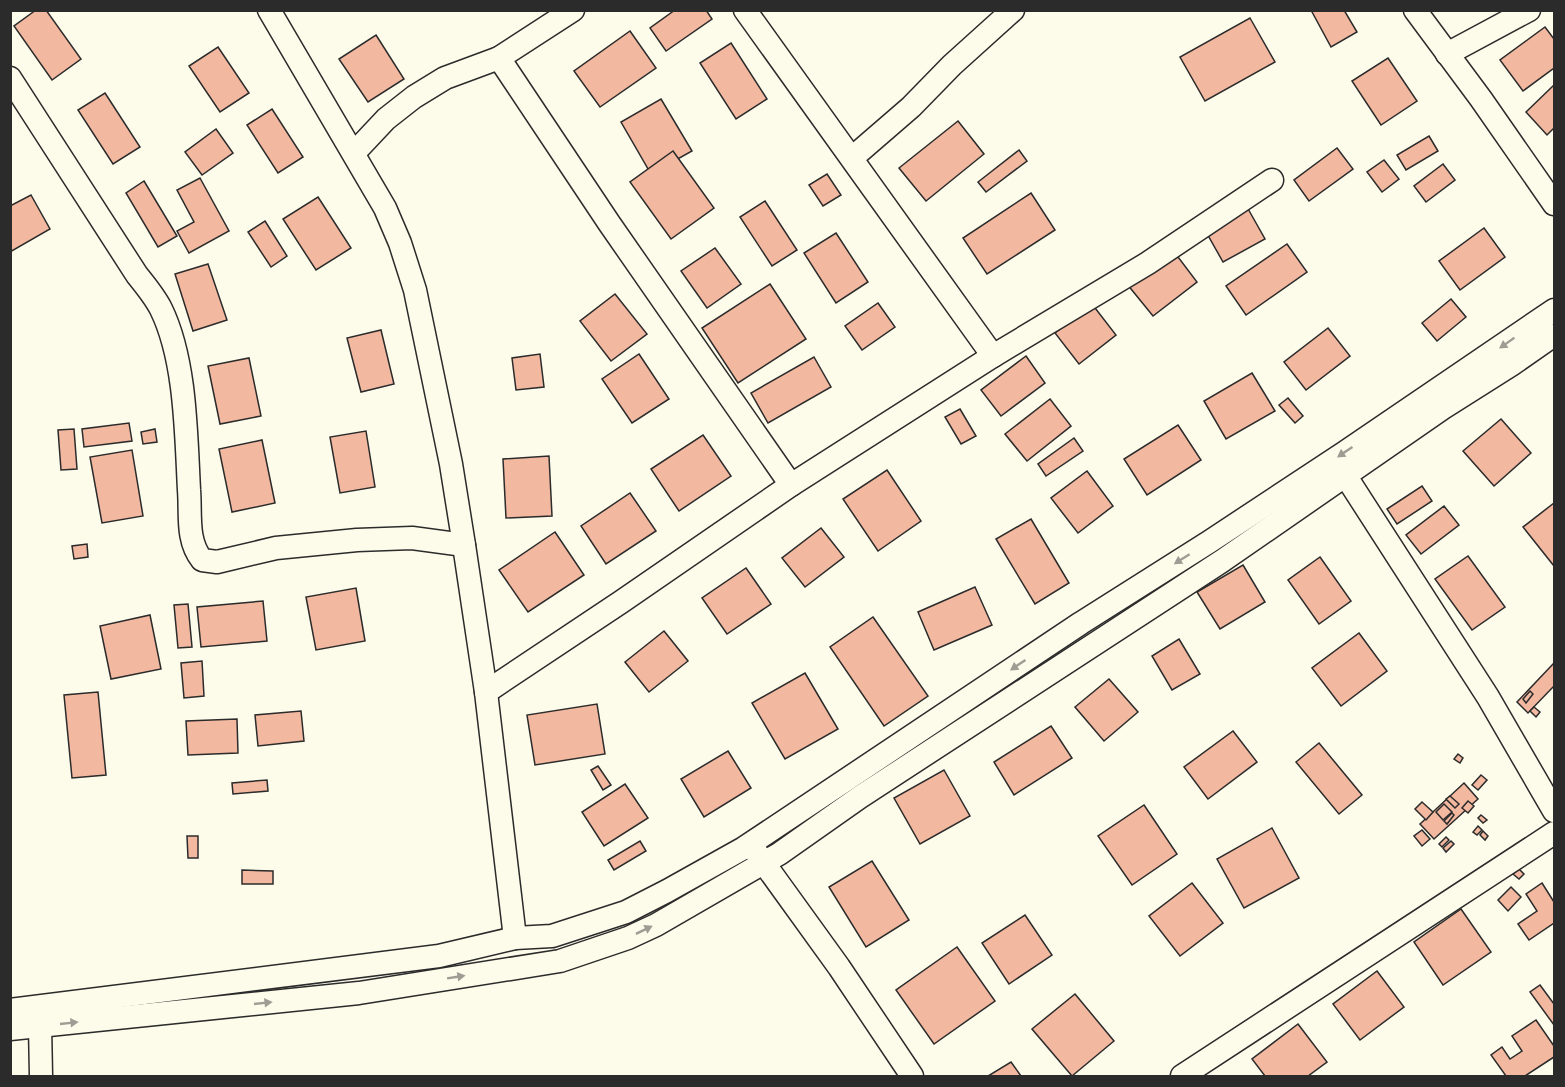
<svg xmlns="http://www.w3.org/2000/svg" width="1565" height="1087" viewBox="0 0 1565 1087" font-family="Barlow,sans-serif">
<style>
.building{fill:#f2b8a0;stroke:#2b2b2b;stroke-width:1.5}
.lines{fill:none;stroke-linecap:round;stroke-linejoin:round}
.minor-casing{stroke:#2b2b2b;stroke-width:25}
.minor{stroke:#fdfbea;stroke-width:22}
.oneway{fill:#9e9d94}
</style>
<rect width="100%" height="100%" fill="#fdfbea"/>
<g class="building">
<polygon points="36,10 46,10 81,59 52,80 14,26"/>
<polygon points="675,10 706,10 712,19 666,51 650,28"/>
<polygon points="1311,10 1344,10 1357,32 1331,47"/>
<polygon points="1250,18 1275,62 1205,101 1180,57"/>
<polygon points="1545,27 1554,39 1554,68 1523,91 1500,60"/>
<polygon points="630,31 656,68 600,107 574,71"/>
<polygon points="376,35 404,79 368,102 339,59"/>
<polygon points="731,43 767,99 736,119 700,63"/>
<polygon points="218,47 249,93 220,112 189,66"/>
<polygon points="1388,58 1417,101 1381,125 1352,81"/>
<polygon points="1554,85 1554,128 1547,135 1526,112"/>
<polygon points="105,93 140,147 113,164 78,110"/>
<polygon points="661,99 692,151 651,174 621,122"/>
<polygon points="272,109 303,157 278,173 247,125"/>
<polygon points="958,121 984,154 926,201 899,168"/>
<polygon points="216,129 233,153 202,175 185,152"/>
<polygon points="1429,136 1438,151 1406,170 1397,155"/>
<polygon points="1337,148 1353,169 1309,201 1294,180"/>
<polygon points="1019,150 1027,161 986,192 978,182"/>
<polygon points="673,151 714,208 671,239 630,182"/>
<polygon points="1384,160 1399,179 1382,192 1367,172"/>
<polygon points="1443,164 1455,180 1426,202 1414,186"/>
<polygon points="827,174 841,195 823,206 809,185"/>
<polygon points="200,178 229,231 189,253 177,231 194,222 177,190"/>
<polygon points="144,181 177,236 158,247 126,193"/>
<polygon points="1031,193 1055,230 987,274 963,238"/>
<polygon points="31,195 50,229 10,252 10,206"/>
<polygon points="318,197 351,248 316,270 283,219"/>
<polygon points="765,201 797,250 772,266 740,217"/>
<polygon points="1247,207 1265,239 1223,262 1205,230"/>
<polygon points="265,221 287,256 271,267 248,232"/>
<polygon points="1484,228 1505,257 1460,290 1439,261"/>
<polygon points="836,233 868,282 836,303 804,253"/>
<polygon points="1287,244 1307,272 1246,315 1226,286"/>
<polygon points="715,248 741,284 707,308 681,271"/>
<polygon points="1172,249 1197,282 1153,316 1127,284"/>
<polygon points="208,264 227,320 193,331 175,274"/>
<polygon points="770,284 806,339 738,383 702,328"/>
<polygon points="615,294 647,334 611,361 580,321"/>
<polygon points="1451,299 1466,317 1437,341 1422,323"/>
<polygon points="878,303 895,327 862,350 845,326"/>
<polygon points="1092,304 1116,335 1079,364 1055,333"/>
<polygon points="1328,328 1350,356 1306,390 1284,362"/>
<polygon points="381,330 394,384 361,392 347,338"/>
<polygon points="540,354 544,387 516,390 512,358"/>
<polygon points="639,354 669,399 632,423 602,379"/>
<polygon points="1026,356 1045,383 1001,416 981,390"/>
<polygon points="814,357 831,387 768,423 751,393"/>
<polygon points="249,358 261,416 220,424 208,366"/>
<polygon points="1252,373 1275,411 1226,439 1204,401"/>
<polygon points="1288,398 1303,416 1295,423 1279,405"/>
<polygon points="1050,399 1071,426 1027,461 1005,434"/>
<polygon points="960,409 976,436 961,444 945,417"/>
<polygon points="1501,419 1531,453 1494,486 1463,451"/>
<polygon points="129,423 132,441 84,447 82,429"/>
<polygon points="1178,425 1201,460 1147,495 1124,459"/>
<polygon points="74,429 77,469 61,470 58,430"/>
<polygon points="155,429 157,442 143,444 141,432"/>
<polygon points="366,431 375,487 340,493 330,437"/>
<polygon points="703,435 731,476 679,511 651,469"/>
<polygon points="1074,438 1083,451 1046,476 1038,464"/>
<polygon points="262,440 275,503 232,512 219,449"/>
<polygon points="132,450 143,516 102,523 90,457"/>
<polygon points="549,456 552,516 506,518 503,459"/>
<polygon points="887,470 921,521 878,551 843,499"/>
<polygon points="1087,471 1113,506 1078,533 1051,498"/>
<polygon points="1422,486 1432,501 1397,524 1387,509"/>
<polygon points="630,493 656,531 606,564 581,526"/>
<polygon points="1554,503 1554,566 1523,527"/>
<polygon points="1444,506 1459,525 1421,554 1406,535"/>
<polygon points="1031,519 1069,583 1035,604 996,539"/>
<polygon points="821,528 844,557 805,587 782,558"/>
<polygon points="555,532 584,575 528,612 499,570"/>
<polygon points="87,544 88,557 74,559 72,546"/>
<polygon points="1468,556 1505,607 1472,630 1435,579"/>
<polygon points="1320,557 1351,601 1319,624 1288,580"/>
<polygon points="1243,565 1265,602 1220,629 1197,592"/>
<polygon points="746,568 771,604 727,634 702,598"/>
<polygon points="975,587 992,625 934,650 918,612"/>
<polygon points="356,588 365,641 316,650 306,597"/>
<polygon points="263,601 267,641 201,647 197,607"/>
<polygon points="188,604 192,647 178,648 174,605"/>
<polygon points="150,615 161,669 111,679 100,626"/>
<polygon points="873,617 928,696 884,726 830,647"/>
<polygon points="664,631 688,661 649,692 625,662"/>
<polygon points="1359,633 1387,671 1341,706 1312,668"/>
<polygon points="1179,639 1200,674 1172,690 1152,656"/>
<polygon points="202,661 204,696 184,698 181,663"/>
<polygon points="1553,664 1554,666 1554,686 1528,713 1517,702"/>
<polygon points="805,673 838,729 785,759 752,703"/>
<polygon points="1109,679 1138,712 1104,741 1075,707"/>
<polygon points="1530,691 1533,694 1526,703 1523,699"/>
<polygon points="98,692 106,775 72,778 64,695"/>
<polygon points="597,704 605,754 535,765 527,715"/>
<polygon points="1534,707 1540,712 1536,717 1530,711"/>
<polygon points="301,711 304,741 258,746 255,715"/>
<polygon points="237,719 238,753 188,755 186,721"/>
<polygon points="1051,726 1072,758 1014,795 994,762"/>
<polygon points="1233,731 1257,762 1208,799 1184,767"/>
<polygon points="1319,743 1362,795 1339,814 1296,762"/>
<polygon points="728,751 751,788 704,817 681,779"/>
<polygon points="1458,754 1463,758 1460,763 1454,759"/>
<polygon points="598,766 611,785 603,790 591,770"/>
<polygon points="944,770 970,816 920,844 894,798"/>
<polygon points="1481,775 1487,780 1478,790 1472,785"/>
<polygon points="267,780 268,791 233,794 232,783"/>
<polygon points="1464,783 1478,799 1434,839 1420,824"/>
<polygon points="625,784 648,818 604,846 582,812"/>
<polygon points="1450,796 1459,804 1455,808 1446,799"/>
<polygon points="1468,801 1474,806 1468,813 1462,808"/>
<polygon points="1422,802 1433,812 1426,820 1415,809"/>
<polygon points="1444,804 1452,812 1443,820 1436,812"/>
<polygon points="1144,805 1177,854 1132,885 1098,836"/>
<polygon points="1452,813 1454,815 1447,824 1444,821"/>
<polygon points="1481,815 1487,820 1483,823 1478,818"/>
<polygon points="1478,826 1482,830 1477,835 1473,832"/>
<polygon points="1272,828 1299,878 1244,908 1217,859"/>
<polygon points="1422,830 1430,839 1422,846 1414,836"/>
<polygon points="1483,831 1488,836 1485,840 1480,835"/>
<polygon points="187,836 198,836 198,858 188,858"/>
<polygon points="1446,837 1449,840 1442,847 1439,844"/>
<polygon points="640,841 646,851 614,870 608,860"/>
<polygon points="1451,841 1454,844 1446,852 1443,848"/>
<polygon points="872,861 909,920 866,947 829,887"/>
<polygon points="1519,869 1524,874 1519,879 1513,874"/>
<polygon points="242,870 273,871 273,884 242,884"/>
<polygon points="1192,883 1223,923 1180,956 1149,916"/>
<polygon points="1542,883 1554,902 1554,923 1529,940 1518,924 1537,911 1526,894"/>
<polygon points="1511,887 1521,897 1508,911 1498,900"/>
<polygon points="1461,909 1491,952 1443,985 1414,942"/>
<polygon points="1025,915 1052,955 1009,984 982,943"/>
<polygon points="957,947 995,1001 934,1044 896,990"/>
<polygon points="1377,971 1404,1007 1360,1040 1333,1004"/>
<polygon points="1540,985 1554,1004 1554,1025 1530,992"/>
<polygon points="1075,994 1114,1041 1072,1076 1032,1029"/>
<polygon points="1536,1020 1554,1046 1554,1057 1525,1076 1506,1076 1491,1055 1502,1047 1510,1059 1522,1051 1512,1036"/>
<polygon points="1298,1024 1327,1062 1308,1076 1265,1076 1252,1059"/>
<polygon points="1011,1062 1021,1076 988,1076"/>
</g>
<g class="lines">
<g class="minor-casing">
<g id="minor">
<polyline points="269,10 385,208 400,243 415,290 451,464 464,545 486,692 515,938"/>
<polyline points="745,10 993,356"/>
<polyline points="1415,10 1481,99 1554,204"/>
<polyline points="1447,54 1529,10"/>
<polyline points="499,58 609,223 791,485"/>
<path d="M 10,78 L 137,275 C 146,286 155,297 161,309 C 186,360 186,434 189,490 C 191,514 186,540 202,560 L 217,562 L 276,548 L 357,540 L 412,538 L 464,545"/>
<polyline points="354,153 386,119 414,97 445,78 499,58 573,10"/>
<polyline points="852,158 911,107 952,65 1013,10"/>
<polyline points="1345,475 1488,697 1554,811"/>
<polyline points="486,692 621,602 791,485 993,356 1148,263 1272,180"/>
<polyline points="756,852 839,967 912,1076"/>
<polyline points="10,1010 439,956 515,938 552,936 626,912 667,891 744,848 1081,623 1209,542 1344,453 1554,310"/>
<polyline points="40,1025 41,1076"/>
<polyline points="10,1029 359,993 560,961 628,938 656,925 779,854 860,797 1222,561 1443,408 1511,365 1554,335"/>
<polyline points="1182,1076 1554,833"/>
</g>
</g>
<use href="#minor" class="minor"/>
</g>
<defs><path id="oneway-solid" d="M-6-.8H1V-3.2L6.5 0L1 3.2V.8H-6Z" transform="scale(1.5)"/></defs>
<g class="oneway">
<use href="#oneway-solid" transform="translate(1507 343) rotate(145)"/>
<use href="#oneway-solid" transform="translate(1345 452) rotate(146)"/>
<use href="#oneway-solid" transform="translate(1182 559) rotate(148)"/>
<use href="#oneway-solid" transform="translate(1018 665) rotate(146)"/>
<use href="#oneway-solid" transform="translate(644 930) rotate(-26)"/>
<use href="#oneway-solid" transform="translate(456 977) rotate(-9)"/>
<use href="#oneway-solid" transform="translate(263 1003) rotate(-6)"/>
<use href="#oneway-solid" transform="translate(69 1023) rotate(-6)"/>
</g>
<rect width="1565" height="1087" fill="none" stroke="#2b2b2b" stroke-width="24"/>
</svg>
